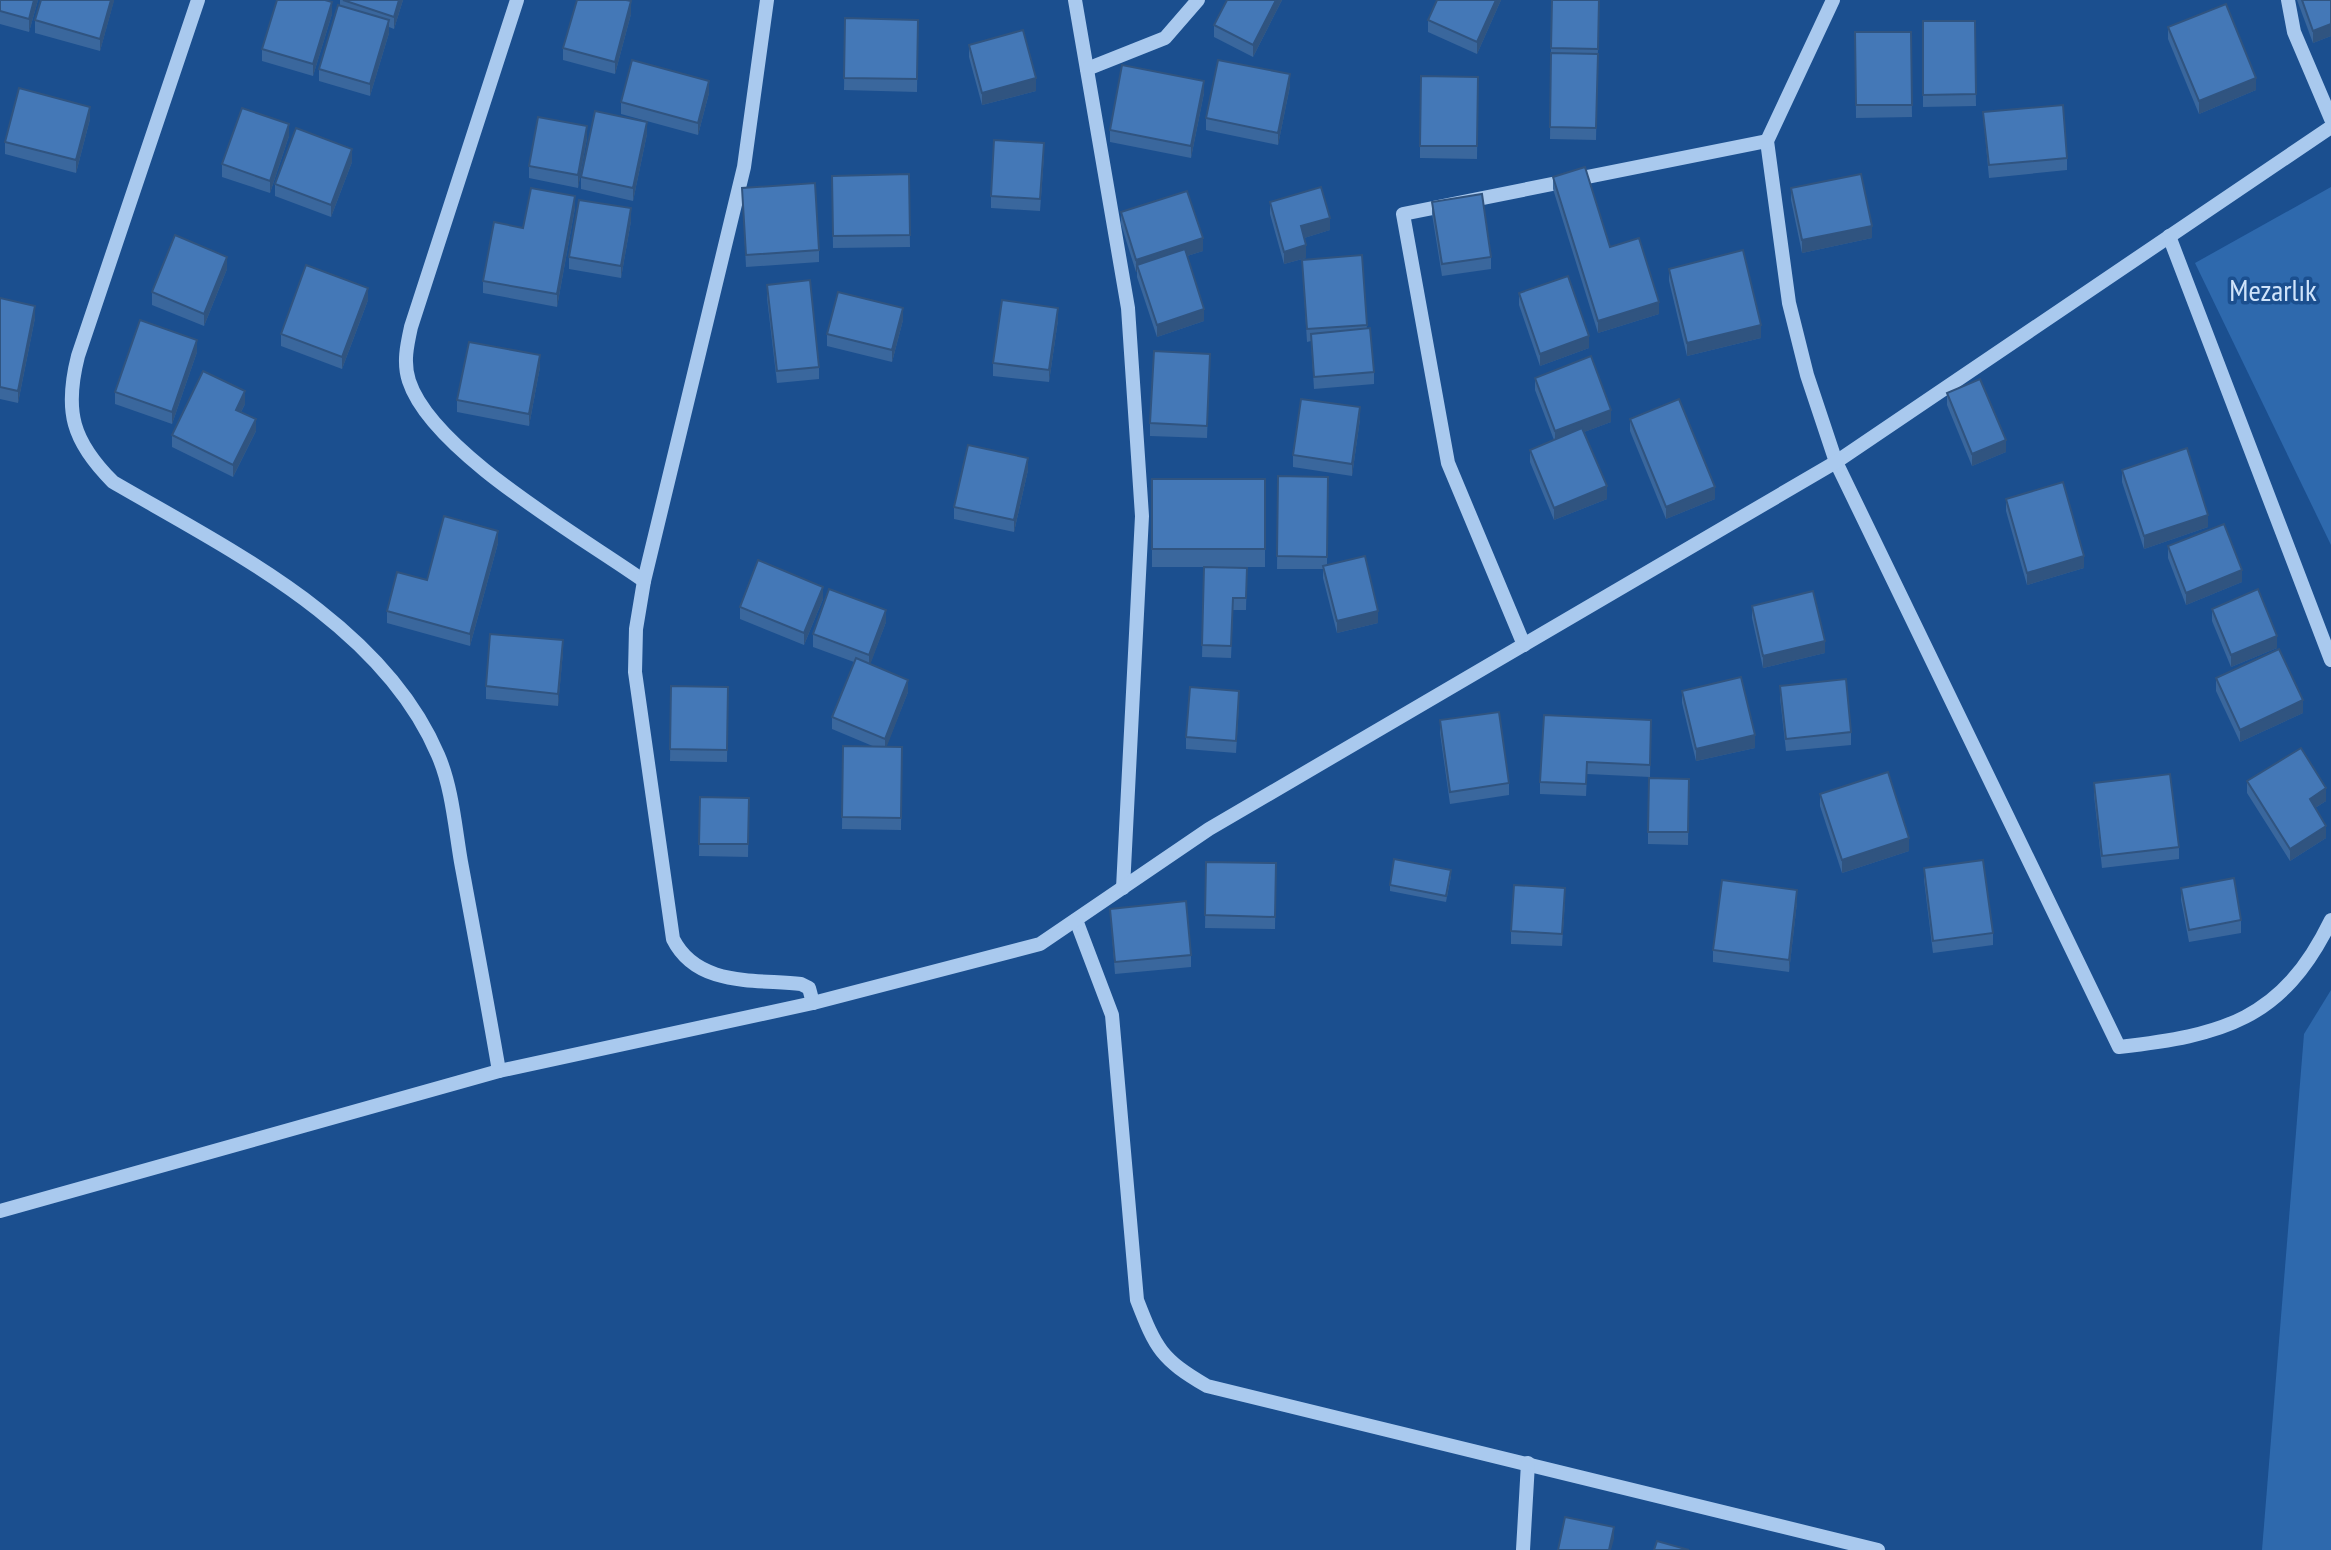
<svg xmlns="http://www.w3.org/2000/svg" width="2331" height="1550" viewBox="0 0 2331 1550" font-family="'PT Sans Narrow',sans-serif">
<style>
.green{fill:#2e69ad}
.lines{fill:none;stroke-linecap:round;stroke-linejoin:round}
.minor{stroke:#a9c9ee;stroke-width:14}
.wall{fill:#3a679d}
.shaded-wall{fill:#305480}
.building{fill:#4478b7;stroke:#305480;stroke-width:2}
.labels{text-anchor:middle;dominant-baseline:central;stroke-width:7;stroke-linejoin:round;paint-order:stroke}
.park-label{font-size:30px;fill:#cfe3fa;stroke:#1b4f8f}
</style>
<rect width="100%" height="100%" fill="#1b4f8f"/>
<g class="green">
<polygon points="2331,187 2331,545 2195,263"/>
<polygon points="2331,990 2331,1550 2262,1550 2304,1034"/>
</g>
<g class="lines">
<g class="minor">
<path d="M 198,0 L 78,356 C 64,411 72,441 113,482 C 228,549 383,624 438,755 C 452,787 455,827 461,862 C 474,932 487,1001 499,1071"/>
<path d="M 517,0 L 411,327 C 407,345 403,363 409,381 C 432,452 582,537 644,581"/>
<path d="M 767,0 L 744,167 L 644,581 L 636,629 L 635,672 L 673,939 C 697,987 755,979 801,984 L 809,988 L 813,1003"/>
<polyline points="1075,0 1128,308 1142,516 1123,888"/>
<path d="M 1833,0 L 1767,141 L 1789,303 L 1807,375 L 1836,462 L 2119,1047 C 2222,1035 2282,1021 2331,920"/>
<polyline points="2288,0 2294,32 2331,119"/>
<polyline points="1087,69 1165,38 1198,0"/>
<polyline points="2169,236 2331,660"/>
<polyline points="1524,645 1448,463 1403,214 1767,141"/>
<path d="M 1076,920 L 1112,1015 L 1137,1300 C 1156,1349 1161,1359 1207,1386 L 1878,1550"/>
<polyline points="0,1211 499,1071 813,1003 1040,944 1209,829 1836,462 2331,127"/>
<polyline points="1523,1550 1528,1463"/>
</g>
</g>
<g class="wall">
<polygon points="0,0 38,0 29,32 0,24"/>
<polygon points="114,0 100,51 35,33 35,20"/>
<polygon points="340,0 403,0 394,29 389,27 389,33 370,96 319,81 319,69 340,5"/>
<polygon points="1227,0 1282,0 1253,57 1214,37 1214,25"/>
<polygon points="1501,0 1477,54 1428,32 1428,20"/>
<polygon points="1599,0 1596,140 1550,139 1551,48"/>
<polygon points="2297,0 2331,0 2331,36 2313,43"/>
<polygon points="332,14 313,76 262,61 262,49"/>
<polygon points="631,14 615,74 563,60 563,48"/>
<polygon points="845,18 918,20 917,92 844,90"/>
<polygon points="1923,21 1975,21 1976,106 1923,107"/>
<polygon points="2168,27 2256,90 2199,114 2168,39"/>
<polygon points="1855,32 1911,32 1912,117 1856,118"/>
<polygon points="969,45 1036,91 982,105 969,57"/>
<polygon points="1478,77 1477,159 1420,158 1420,146"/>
<polygon points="1290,86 1278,145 1206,130 1206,118"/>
<polygon points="709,93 698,135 621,114 621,102"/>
<polygon points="1204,93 1191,158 1110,142 1110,130"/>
<polygon points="1983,112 2067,158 2067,170 1989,178"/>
<polygon points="90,119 76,173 5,154 5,142"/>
<polygon points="647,134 633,201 581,189 581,177"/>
<polygon points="289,136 270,193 222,177 222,164"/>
<polygon points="587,138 578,188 529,178 529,166"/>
<polygon points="1044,155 1040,211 991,208 991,196"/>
<polygon points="352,162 331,217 275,196 275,184"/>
<polygon points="909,174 910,247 833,248 832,176"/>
<polygon points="1553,177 1610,247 1659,314 1598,333 1553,189"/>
<polygon points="742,188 819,250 819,262 746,267"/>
<polygon points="1791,188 1872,238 1802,253 1791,200"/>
<polygon points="1270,202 1330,230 1304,238 1306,258 1284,264 1270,214"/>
<polygon points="1432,202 1491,257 1491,269 1442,276 1432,214"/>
<polygon points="575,208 557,307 483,293 483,281 523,228"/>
<polygon points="1121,212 1203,251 1187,256 1204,321 1157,337 1137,277 1137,272 1136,272 1121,224"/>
<polygon points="631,221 621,278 569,269 569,257"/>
<polygon points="1362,255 1367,329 1374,372 1374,384 1314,389 1311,341 1307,342 1302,260"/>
<polygon points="227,269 204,326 152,305 152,292"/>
<polygon points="1669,269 1761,338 1687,356 1669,281"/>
<polygon points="767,285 819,367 819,379 777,383 767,298"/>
<polygon points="1519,293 1589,348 1540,366 1519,305"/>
<polygon points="0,298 35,318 18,403 0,399"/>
<polygon points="368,300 342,369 281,346 281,334"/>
<polygon points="903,320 892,362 827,346 827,334"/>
<polygon points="1058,320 1049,382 993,376 993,363"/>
<polygon points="197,352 172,424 115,404 115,392"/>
<polygon points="1210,354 1207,438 1150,436 1150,423"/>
<polygon points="540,367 529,426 457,412 457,400"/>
<polygon points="1535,378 1611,422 1584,432 1607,499 1554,520 1530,462 1530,450 1554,440 1535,390"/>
<polygon points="1947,393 2006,452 1972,466 1947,405"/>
<polygon points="245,404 241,412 256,431 233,477 172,447 172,435"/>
<polygon points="1360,419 1352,476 1293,467 1293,455"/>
<polygon points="1630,419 1715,499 1666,519 1630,431"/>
<polygon points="1028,470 1014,532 954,519 954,507"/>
<polygon points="2122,470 2208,527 2144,549 2122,482"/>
<polygon points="1278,476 1328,477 1327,565 1378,623 1337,633 1323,578 1323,569 1277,569"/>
<polygon points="1152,479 1265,479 1265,567 1211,567 1247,568 1246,610 1233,610 1231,658 1202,657 1204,567 1152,567"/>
<polygon points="2006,499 2084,568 2027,585 2006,511"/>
<polygon points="498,543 470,646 387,623 387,611 427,580"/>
<polygon points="2168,546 2242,582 2186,605 2168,558"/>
<polygon points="823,599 804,645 740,619 740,607"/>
<polygon points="1752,606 1825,653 1763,668 1752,618"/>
<polygon points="2212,609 2277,648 2231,667 2212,621"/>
<polygon points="886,622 870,664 908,692 886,747 902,747 901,830 842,829 843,746 875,747 832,729 832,717 854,662 813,647 813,634"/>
<polygon points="563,652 558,706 486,699 486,686"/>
<polygon points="2216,678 2303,713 2240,742 2216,691"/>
<polygon points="671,686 728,687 727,762 670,761"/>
<polygon points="1780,686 1851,732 1851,745 1786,751 1780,698"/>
<polygon points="1682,691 1755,748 1696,761 1682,703"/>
<polygon points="1239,703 1236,753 1186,749 1186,737"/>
<polygon points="1440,720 1509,783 1509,795 1450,804 1440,733"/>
<polygon points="1651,720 1650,777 1587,774 1586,796 1540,794 1540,782"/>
<polygon points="1689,779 1688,845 1648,844 1648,832"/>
<polygon points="2247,781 2326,801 2315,808 2326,838 2290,861 2247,793"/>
<polygon points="2094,783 2179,847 2179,859 2102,868 2094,795"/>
<polygon points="1820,794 1909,851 1842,873 1820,806"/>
<polygon points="700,797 749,798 748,857 699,856"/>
<polygon points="1206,862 1276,863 1275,929 1205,928"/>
<polygon points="1924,868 1993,933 1993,945 1933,953 1924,880"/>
<polygon points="1451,876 1446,902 1390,891 1390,885"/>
<polygon points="2181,888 2241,920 2241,933 2189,942 2181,900"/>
<polygon points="1565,900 1562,946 1511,944 1511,931"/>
<polygon points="1797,902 1789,972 1713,962 1713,950"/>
<polygon points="1110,909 1191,955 1191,967 1115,974"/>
</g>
<g class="shaded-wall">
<polygon points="34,0 38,0 29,32 29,19"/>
<polygon points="111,0 114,0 114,1 100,51 100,39"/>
<polygon points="399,0 403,0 394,29 394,17"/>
<polygon points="1276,0 1282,0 1253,57 1253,45"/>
<polygon points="1496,0 1501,0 1477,54 1477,42"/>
<polygon points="631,1 631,14 615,74 615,62"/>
<polygon points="332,2 332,14 313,76 313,64"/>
<polygon points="389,20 389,33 370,96 370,84"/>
<polygon points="2331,24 2331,36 2313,43 2313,31"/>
<polygon points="1290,74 1290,86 1278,145 1278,133"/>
<polygon points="1036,78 1036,91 982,105 982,93"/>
<polygon points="2256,78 2256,90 2199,114 2199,101"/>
<polygon points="709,81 709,93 698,135 698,123"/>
<polygon points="1204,81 1204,93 1191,158 1191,146"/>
<polygon points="90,107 90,119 76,173 76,160"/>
<polygon points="647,122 647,134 633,201 633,188"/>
<polygon points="289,124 289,136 270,193 270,181"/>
<polygon points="587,126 587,138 578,188 578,175"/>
<polygon points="352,149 352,162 331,217 331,205"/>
<polygon points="575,196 575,208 557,307 557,294"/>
<polygon points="631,208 631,221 621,278 621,266"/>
<polygon points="1330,218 1330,230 1301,239 1301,226"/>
<polygon points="1872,226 1872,238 1802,253 1802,240"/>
<polygon points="1203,238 1203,251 1139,271 1137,265 1137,272 1136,272 1136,260"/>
<polygon points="1306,245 1306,258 1284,264 1284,252"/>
<polygon points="227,257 227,269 204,326 204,314"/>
<polygon points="368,288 368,300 342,369 342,357"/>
<polygon points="1659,302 1659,314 1598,333 1598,321"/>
<polygon points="35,306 35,318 18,403 18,391"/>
<polygon points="903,308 903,320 892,362 892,350"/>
<polygon points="1058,308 1058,320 1049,382 1049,370"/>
<polygon points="1204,309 1204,321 1157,337 1157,325"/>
<polygon points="1761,325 1761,338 1687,356 1687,343"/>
<polygon points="1589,336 1589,348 1540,366 1540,354"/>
<polygon points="197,340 197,352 172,424 172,412"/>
<polygon points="540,355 540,367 529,426 529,414"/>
<polygon points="245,391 245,404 236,422 236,410"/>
<polygon points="1360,407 1360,419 1352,476 1352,464"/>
<polygon points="1611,410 1611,422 1555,443 1555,431"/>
<polygon points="256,419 256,431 233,477 233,465"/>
<polygon points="2006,440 2006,452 1972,466 1972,454"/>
<polygon points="1028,458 1028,470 1014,532 1014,520"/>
<polygon points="1607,486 1607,499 1554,520 1554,508"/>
<polygon points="1715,487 1715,499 1666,519 1666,507"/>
<polygon points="2208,515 2208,527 2144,549 2144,536"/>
<polygon points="498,531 498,543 470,646 470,634"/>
<polygon points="2084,556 2084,568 2027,585 2027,573"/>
<polygon points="2242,570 2242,582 2186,605 2186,593"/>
<polygon points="823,587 823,599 804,645 804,633"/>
<polygon points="886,610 886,622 869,668 869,655"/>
<polygon points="1378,611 1378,623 1337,633 1337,621"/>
<polygon points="2277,636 2277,648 2231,667 2231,655"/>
<polygon points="563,640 563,652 558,706 558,694"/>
<polygon points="1825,641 1825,653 1763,668 1763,656"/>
<polygon points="908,680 908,692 885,751 885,739"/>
<polygon points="2303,700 2303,713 2240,742 2240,730"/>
<polygon points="1755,735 1755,748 1696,761 1696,749"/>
<polygon points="2326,788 2326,801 2310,811 2310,799"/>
<polygon points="2326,826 2326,838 2290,861 2290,849"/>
<polygon points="1909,838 1909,851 1842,873 1842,860"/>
<polygon points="1797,890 1797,902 1789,972 1789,960"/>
<polygon points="1614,1527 1614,1539 1611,1550 1609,1550"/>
</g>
<g class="building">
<polygon points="0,0 34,0 29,19 0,11"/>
<polygon points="41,0 111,0 100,39 35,20"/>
<polygon points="277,0 325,0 332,2 313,64 262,49"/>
<polygon points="343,0 399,0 394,17"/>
<polygon points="577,0 626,0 631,1 615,62 563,48"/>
<polygon points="1227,0 1276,0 1253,45 1214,25"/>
<polygon points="1437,0 1496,0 1477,42 1428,20"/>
<polygon points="1552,0 1599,0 1598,49 1551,48"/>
<polygon points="2302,0 2331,0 2331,24 2313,31"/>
<polygon points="2226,4 2256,78 2199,101 2168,27"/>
<polygon points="338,5 389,20 370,84 319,69"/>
<polygon points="845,18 918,20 917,79 844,78"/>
<polygon points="1923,21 1975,21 1976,94 1923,95"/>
<polygon points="1023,30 1036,78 982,93 969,45"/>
<polygon points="1855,32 1911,32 1912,105 1856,105"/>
<polygon points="1551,53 1598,54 1596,128 1550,127"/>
<polygon points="632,60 709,81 698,123 621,102"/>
<polygon points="1218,60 1290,74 1278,133 1206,118"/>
<polygon points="1122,65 1204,81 1191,146 1110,130"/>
<polygon points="1421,76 1478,77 1477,146 1420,146"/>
<polygon points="19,88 90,107 76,160 5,142"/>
<polygon points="2063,105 2067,158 1989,165 1983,112"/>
<polygon points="242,108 289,124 270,181 222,164"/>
<polygon points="595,111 647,122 633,188 581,177"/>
<polygon points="538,117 587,126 578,175 529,166"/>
<polygon points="296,128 352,149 331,205 275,184"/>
<polygon points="994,140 1044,143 1040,199 991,196"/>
<polygon points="1585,167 1610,247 1639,238 1659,302 1598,321 1553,177"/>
<polygon points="909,174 910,235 833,236 832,176"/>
<polygon points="1861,174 1872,226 1802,240 1791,188"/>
<polygon points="815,183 819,250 746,255 742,188"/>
<polygon points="1321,187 1330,218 1301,226 1306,245 1284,252 1270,202"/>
<polygon points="531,188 575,196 557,294 483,281 494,222 523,228"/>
<polygon points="1187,191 1203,238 1136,260 1121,212"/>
<polygon points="1482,194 1491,257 1442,264 1432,202"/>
<polygon points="579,200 631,208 621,266 569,257"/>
<polygon points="175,235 227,257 204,314 152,292"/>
<polygon points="1185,249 1204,309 1157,325 1137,265"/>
<polygon points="1743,250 1761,325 1687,343 1669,269"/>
<polygon points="1362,255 1367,325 1307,329 1302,260"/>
<polygon points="306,265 368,288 342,357 281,334"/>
<polygon points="1568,276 1589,336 1540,354 1519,293"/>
<polygon points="810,280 819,367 777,371 767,285"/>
<polygon points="838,292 903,308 892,350 827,334"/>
<polygon points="0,298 35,306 18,391 0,387"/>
<polygon points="1002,300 1058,308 1049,370 993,363"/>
<polygon points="140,320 197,340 172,412 115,392"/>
<polygon points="1370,328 1374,372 1314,377 1311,334"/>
<polygon points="469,342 540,355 529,414 457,400"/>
<polygon points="1154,351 1210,354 1207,426 1150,423"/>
<polygon points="1591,356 1611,410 1555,431 1535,378"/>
<polygon points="203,371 245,391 236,410 256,419 233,465 172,435"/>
<polygon points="1980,379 2006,440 1972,454 1947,393"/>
<polygon points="1301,399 1360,407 1352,464 1293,455"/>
<polygon points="1679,399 1715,487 1666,507 1630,419"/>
<polygon points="1582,428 1607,486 1554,508 1530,450"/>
<polygon points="968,445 1028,458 1014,520 954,507"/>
<polygon points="2187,448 2208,515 2144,536 2122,470"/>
<polygon points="1278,476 1328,477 1327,557 1277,556"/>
<rect x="1152" y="479" width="113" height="70"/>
<polygon points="2063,482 2084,556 2027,573 2006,499"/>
<polygon points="444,516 498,531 470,634 387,611 397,572 427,580"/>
<polygon points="2224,524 2242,570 2186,593 2168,546"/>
<polygon points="1365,556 1378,611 1337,621 1323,566"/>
<polygon points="758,560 823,587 804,633 740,607"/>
<polygon points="1204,567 1247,568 1246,598 1233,598 1231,646 1202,645"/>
<polygon points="829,589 886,610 869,655 813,634"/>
<polygon points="2258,589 2277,636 2231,655 2212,609"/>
<polygon points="1813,591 1825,641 1763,656 1752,606"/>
<polygon points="490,634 563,640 558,694 486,686"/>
<polygon points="2279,649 2303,700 2240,730 2216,678"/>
<polygon points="856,658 908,680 885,739 832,717"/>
<polygon points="1741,677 1755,735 1696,749 1682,691"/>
<polygon points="1846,679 1851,732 1786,739 1780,686"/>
<polygon points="671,686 728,687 727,750 670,749"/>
<polygon points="1190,687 1239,691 1236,741 1186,737"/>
<polygon points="1499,712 1509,783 1450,792 1440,720"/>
<polygon points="1544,715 1651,720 1650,765 1587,762 1586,784 1540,782"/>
<polygon points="843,746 902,747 901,818 842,817"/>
<polygon points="2301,748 2326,788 2310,799 2326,826 2290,849 2247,781"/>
<polygon points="1888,772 1909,838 1842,860 1820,794"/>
<polygon points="2170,774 2179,847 2102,856 2094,783"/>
<polygon points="1649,778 1689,779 1688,832 1648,832"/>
<polygon points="700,797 749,798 748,844 699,844"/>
<polygon points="1394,859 1451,870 1446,896 1390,885"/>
<polygon points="1983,860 1993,933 1933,941 1924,868"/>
<polygon points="1206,862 1276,863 1275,917 1205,915"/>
<polygon points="2234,878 2241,920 2189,930 2181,888"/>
<polygon points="1722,880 1797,890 1789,960 1713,950"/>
<polygon points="1514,885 1565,888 1562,934 1511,931"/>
<polygon points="1186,901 1191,955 1115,962 1110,909"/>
<polygon points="1565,1517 1614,1527 1609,1550 1558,1550"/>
<polygon points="1657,1541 1689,1550 1654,1550"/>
</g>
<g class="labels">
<g class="park-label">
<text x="2273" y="289">Mezarlık</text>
</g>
</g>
</svg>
